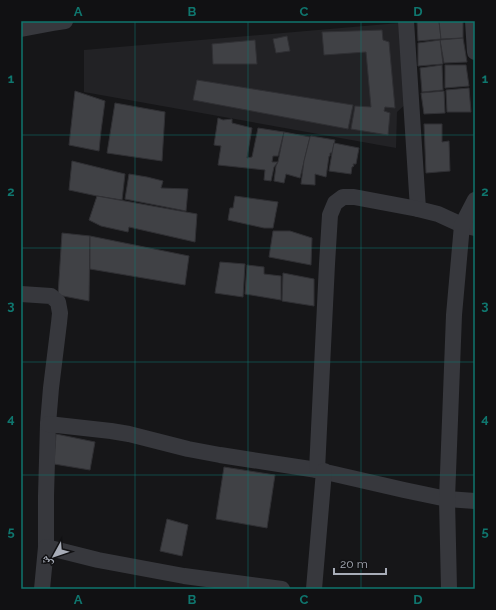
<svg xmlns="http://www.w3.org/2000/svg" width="496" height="610" viewBox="0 0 496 610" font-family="Raleway,'Noto Naskh Arabic',sans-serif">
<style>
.built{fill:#222225}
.building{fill:#404145;stroke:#303034}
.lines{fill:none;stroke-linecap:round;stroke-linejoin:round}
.street{stroke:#37383d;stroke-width:16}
.grid{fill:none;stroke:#0f766e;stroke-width:1;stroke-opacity:0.55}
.neatline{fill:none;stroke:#0f766e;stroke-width:1.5}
.grid-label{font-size:13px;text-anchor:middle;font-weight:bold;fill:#0f766e}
</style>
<rect width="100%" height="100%" fill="#161618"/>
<polygon class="built" points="399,23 408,102 397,112 396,148 84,92 84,50"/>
<g class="building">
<polygon points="417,21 439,21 441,39 418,41"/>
<polygon points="439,21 463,21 463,38 441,39"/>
<polygon points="382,30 383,40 389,42 395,108 385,107 384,111 390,113 388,135 351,129 355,106 371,107 366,52 324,55 322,32"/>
<polygon points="287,36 290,51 276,53 273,39"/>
<polygon points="463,38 467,62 444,63 440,40"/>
<polygon points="255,40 257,64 213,64 212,44"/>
<polygon points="440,40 443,64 418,66 418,43"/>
<polygon points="442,65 443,90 422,92 420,68"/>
<polygon points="445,65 466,65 469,86 445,88"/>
<polygon points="197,80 353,105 348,129 193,100"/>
<polygon points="469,88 471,112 447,112 446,90"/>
<polygon points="75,91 105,101 101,131 99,151 69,145"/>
<polygon points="444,91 445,113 424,114 421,93"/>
<polygon points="115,103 165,112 162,161 107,153"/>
<polygon points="218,118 223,120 232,119 232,123 252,128 247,158 252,157 258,128 284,132 278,156 273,156 272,162 278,162 274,167 271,181 264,180 265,170 218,165 221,146 214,145"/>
<polygon points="424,124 442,124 442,142 449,141 450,171 426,173"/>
<polygon points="284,132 310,137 300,178 286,174 284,183 274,181 276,166 278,162"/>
<polygon points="311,136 335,140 332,153 330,153 330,156 329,156 326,177 315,174 315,185 301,184 304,161 310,137"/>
<polygon points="334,143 359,148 356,164 353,164 354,166 352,167 351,174 329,171 332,153"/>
<polygon points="72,161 125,174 122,200 97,196 69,190"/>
<polygon points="129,174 147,177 163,181 161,188 188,189 186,211 125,199"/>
<polygon points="97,196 197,214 195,242 129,227 128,232 101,226 89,220"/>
<polygon points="235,196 278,202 273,228 264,228 228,220 230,208 233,208"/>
<polygon points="273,231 290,231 312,238 311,265 269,257"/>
<polygon points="62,233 90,236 89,301 58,295"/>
<polygon points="90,236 189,256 185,285 90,269"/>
<polygon points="220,262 245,264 243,297 215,293"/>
<polygon points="247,265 264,267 264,274 281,276 281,300 245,294"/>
<polygon points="283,273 314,279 314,306 282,301"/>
<polygon points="56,434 95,442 90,470 54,464"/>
<polygon points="224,467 275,475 267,528 216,519"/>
<polygon points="167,519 188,525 182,556 160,551"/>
</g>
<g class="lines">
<g class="street">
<polyline points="406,21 418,209"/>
<polyline points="473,21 475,52"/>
<polyline points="21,29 53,23 65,21"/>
<polyline points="21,294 51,296 58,302 60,313 59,323 51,388 48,424 46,496 46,547 42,589"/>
<polyline points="48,424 111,431 129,434 188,449 220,455 317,470 404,490 447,499 475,501"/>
<polyline points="317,470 327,264 330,215 335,203 343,197 354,197 418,209 438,214 462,225 475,228"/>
<polyline points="46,547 98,560 184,576 282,589"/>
<polyline points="314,589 324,471"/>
<polyline points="449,589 447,499 454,315 462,225 475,200"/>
</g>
</g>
<path class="grid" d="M 135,21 L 135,589M 248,21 L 248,589M 361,21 L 361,589M 21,135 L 475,135M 21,248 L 475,248M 21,362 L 475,362M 21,475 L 475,475"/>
<rect width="496" height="610" fill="none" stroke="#111113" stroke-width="44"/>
<g transform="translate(54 556) rotate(230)" stroke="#111113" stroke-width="3" paint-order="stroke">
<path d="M0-3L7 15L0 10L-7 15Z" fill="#a8adb8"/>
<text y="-6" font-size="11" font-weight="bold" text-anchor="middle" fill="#a8adb8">ش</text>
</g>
<path d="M334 568v6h52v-6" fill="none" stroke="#a8adb8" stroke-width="2"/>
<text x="340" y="568" font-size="12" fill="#a8adb8" stroke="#111113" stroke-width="3" paint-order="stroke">20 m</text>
<rect x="22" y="22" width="452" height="566" class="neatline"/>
<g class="grid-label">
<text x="78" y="16">A</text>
<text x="192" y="16">B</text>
<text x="304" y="16">C</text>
<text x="418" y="16">D</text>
<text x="11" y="83">1</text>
<text x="485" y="83">1</text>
<text x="11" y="196">2</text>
<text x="485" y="196">2</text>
<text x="11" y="310">3</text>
<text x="485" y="310">3</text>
<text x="11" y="423">4</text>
<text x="485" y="423">4</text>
<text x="11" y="536">5</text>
<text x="485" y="536">5</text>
<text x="78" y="604">A</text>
<text x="192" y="604">B</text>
<text x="304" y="604">C</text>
<text x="418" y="604">D</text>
</g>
</svg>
